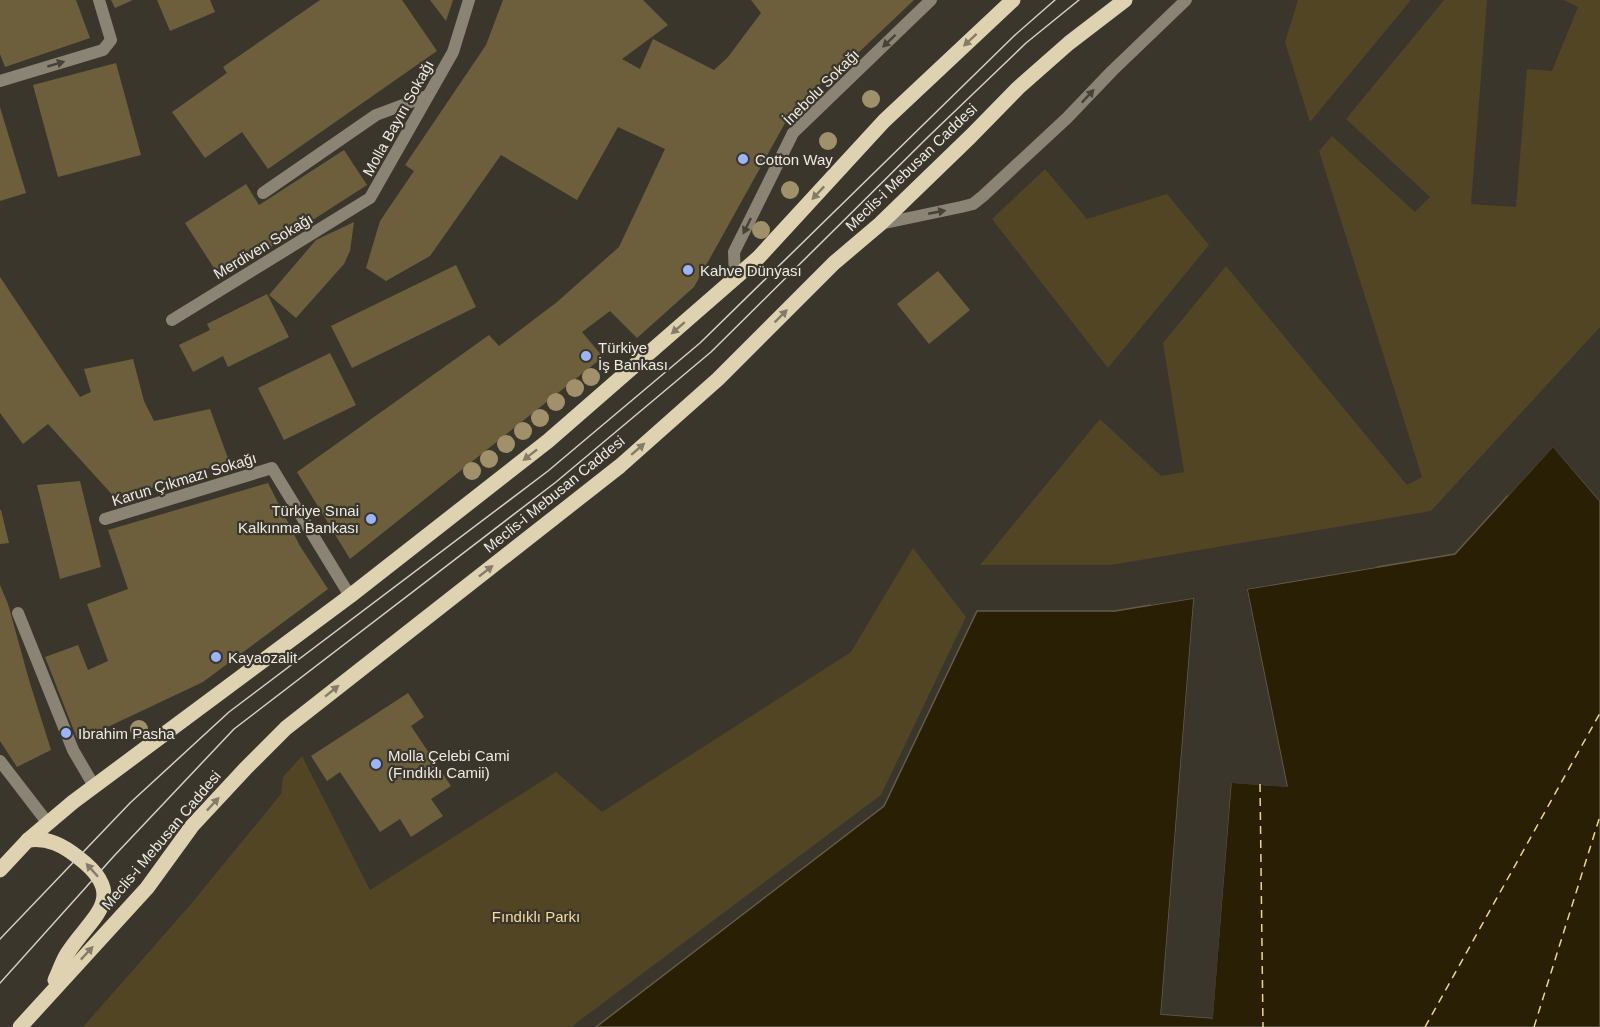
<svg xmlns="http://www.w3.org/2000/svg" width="1600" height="1027" viewBox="0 0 1600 1027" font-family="Arial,sans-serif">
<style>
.green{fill:#524524}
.water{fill:#291f04;stroke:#645c47;stroke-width:1.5}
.pier{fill:#3a362c}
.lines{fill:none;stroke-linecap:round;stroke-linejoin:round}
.ferry{stroke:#eed495;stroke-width:1.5;stroke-dasharray:8 6;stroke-linecap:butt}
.building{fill:#6d5f3b}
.service{stroke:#8b8474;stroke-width:12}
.minor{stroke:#8b8474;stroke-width:12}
.primary{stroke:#dfd2b0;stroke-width:15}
.tram{stroke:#d2d0c9;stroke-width:1.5}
.tree{fill:#a1916a}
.oneway{fill:#847c67}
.oneway2{fill:#464237}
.poi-dot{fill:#9ab5fd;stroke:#3a362c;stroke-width:2}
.labels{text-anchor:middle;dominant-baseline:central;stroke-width:4.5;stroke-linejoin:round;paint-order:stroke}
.street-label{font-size:15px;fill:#edebe4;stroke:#3a362c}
.poi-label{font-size:15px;fill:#edebe4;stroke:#3a362c;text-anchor:start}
.park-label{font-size:15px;fill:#f6dc9d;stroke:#3a362c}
</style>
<rect width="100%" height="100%" fill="#3a362c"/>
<g class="green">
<polygon points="1298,0 1411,0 1310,122 1285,42"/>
<polygon points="1444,0 1487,0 1471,204 1516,207 1527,69 1552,71 1578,7 1563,0 1600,0 1600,327 1431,511 1111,565 980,565 1100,419 1161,476 1184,472 1163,343 1226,266 1407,485 1422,477 1319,151 1332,136 1415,212 1430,197 1346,119"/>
<polygon points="1045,169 1087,219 1167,194 1209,245 1108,368 992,219"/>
<polygon points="913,548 966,617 881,795 571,1027 83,1027 191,904 281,794 283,777 302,756 370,890 556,772 602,812 851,652"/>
</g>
<polygon class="water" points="1553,446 1600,501 1600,1027 596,1027 884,806 977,611 1115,611 1194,598 1161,1014 1212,1018 1231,782 1287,786 1247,589 1455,554"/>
<g class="pier">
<polygon points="1554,443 1600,496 1600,501 1553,447 1508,496 1506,494"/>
<polygon points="1377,564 1377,567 1247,589 1287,787 1231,783 1213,1018 1161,1014 1194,598 1151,605 1150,602 1194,595 1197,598 1164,1011 1210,1015 1228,781 1231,779 1283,783 1244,588"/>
</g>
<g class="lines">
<g class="ferry">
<polyline points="1260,784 1263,1027"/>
<polyline points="1425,1027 1600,713"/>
<polyline points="1534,1027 1600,816"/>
</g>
</g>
<g class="building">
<polygon points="0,0 76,0 90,38 5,67 0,54"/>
<polygon points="111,0 133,0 115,8"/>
<polygon points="157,0 210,0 215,12 170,31"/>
<polygon points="320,0 402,0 437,51 268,169 242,132 205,158 172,112 227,73 223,67"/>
<polygon points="430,0 453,0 446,21"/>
<polygon points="503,0 643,0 668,25 622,59 640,69 653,39 714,70 728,57 761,13 751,0 914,0 856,55 818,86 789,116 694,287 637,338 610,311 582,332 603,357 350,559 297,472 489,335 499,346 557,302 619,247 665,149 618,127 577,200 501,155 430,256 386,281 366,268 380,221 414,171 405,165 486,45"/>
<polygon points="116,63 141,155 58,177 33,85"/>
<polygon points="0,107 26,193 0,201"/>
<polygon points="344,150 367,185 221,279 185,223 246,184 259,205"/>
<polygon points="354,222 350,251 344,264 296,318 269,295 316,240"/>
<polygon points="456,265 476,307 352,368 331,326"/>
<polygon points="938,271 970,310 929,344 897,304"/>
<polygon points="0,277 80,397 91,392 84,369 133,359 144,401 154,421 210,409 229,461 117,500 48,424 23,444 0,413"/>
<polygon points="267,294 289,337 228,367 223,356 193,372 179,345 210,330 207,324"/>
<polygon points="330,353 356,405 284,440 258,388"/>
<polygon points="80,481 101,567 60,579 37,485"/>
<polygon points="268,483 300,546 328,589 203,682 78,741 45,657 78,645 88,670 108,661 87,604 128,589 108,530"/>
<polygon points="0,510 1,510 9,543 0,544"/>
<polygon points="0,585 8,604 29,680 51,750 17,767 0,741"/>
<polygon points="408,693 424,717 411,726 451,786 431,799 443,816 411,837 400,819 380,832 340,772 327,781 311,756"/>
</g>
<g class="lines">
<polyline class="service" points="880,224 961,207 973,204 983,196 1067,118 1112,71 1186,0"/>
<g class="minor">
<polyline points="0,81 103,50 111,40 99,0"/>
<polyline points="263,193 376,115 427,96"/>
<polyline points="735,279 734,252 793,133 931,0"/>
<polyline points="172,320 370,198 453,52 469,0"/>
<polyline points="105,519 272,468 350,596"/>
<polyline points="18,613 73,750 94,786"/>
<polyline points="0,761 47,822"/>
</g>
<g class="primary">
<path d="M 28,840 C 48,837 64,846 79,858 C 131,898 89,918 67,954 C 62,962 59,972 55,980"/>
<polyline points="0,870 28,840 73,802 350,596 548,441 758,258 884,121 1013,0"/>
<polyline points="20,1027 147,888 192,826 247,767 286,728 620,466 718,379 834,263 880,224 971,136 1018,88 1069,43 1125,0"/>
</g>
<g class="tram">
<polyline points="0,939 130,803 229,712 548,471 700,343 1015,35 1055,0"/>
<polyline points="0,983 114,856 234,729 556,482 711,352 929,136 1026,43 1079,0"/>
</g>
</g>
<g class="tree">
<circle cx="871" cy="99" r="9"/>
<circle cx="828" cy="141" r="9"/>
<circle cx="790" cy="190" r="9"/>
<circle cx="761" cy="230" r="9"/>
<circle cx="591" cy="377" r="9"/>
<circle cx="575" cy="388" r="9"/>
<circle cx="556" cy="402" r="9"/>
<circle cx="540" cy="418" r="9"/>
<circle cx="523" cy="431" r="9"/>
<circle cx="506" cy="444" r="9"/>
<circle cx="489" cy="459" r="9"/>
<circle cx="472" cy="471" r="9"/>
<circle cx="139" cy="729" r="9"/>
</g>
<defs><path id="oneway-solid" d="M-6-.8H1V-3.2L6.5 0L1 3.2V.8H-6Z" transform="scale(1.5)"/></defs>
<g class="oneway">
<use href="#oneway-solid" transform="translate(970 40) rotate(137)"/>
<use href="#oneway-solid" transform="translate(818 193) rotate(133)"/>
<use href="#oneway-solid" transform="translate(781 316) rotate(-45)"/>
<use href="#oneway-solid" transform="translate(678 328) rotate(139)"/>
<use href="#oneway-solid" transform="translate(638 449) rotate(-41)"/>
<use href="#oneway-solid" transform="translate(530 455) rotate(142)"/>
<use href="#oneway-solid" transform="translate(486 571) rotate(-38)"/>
<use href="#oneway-solid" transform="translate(332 691) rotate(-39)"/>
<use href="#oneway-solid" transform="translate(213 804) rotate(-47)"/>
<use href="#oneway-solid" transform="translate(92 870) rotate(-132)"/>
<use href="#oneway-solid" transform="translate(87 953) rotate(-47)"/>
</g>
<g class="oneway2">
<use href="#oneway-solid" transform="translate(889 41) rotate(136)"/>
<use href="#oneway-solid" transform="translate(56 64) rotate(-16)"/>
<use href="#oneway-solid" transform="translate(1088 96) rotate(-47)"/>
<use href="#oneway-solid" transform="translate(937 212) rotate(-11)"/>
<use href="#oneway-solid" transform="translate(747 226) rotate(116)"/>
</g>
<g class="poi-dot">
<circle cx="743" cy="159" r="6"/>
<circle cx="688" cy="270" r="6"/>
<circle cx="586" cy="356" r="6"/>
<circle cx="371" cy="519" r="6"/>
<circle cx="216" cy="657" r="6"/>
<circle cx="66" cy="733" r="6"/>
<circle cx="376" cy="764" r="6"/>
</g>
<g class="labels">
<g class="street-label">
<text transform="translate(821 87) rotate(-45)">İnebolu Sokağı</text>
<text transform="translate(398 118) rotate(-61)">Molla Bayırı Sokağı</text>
<text transform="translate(911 167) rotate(-44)">Meclis-i Mebusan Caddesi</text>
<text transform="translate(263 246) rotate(-31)">Merdiven Sokağı</text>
<text transform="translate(184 479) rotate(-17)">Karun Çıkmazı Sokağı</text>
<text transform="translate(554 494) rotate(-39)">Meclis-i Mebusan Caddesi</text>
<text transform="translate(161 840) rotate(-50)">Meclis-i Mebusan Caddesi</text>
</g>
<g class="poi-label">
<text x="755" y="159">Cotton Way</text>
<text x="700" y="270">Kahve Dünyası</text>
<text x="598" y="347">Türkiye<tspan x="598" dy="17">İş Bankası</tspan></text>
<text x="359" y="510" text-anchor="end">Türkiye Sınai<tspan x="359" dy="17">Kalkınma Bankası</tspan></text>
<text x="228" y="657">Kayaozalit</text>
<text x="78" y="733">Ibrahim Pasha</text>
<text x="388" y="755">Molla Çelebi Cami<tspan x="388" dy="17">(Fındıklı Camii)</tspan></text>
</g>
<g class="park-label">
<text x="536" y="916">Fındıklı Parkı</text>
</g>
</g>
</svg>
